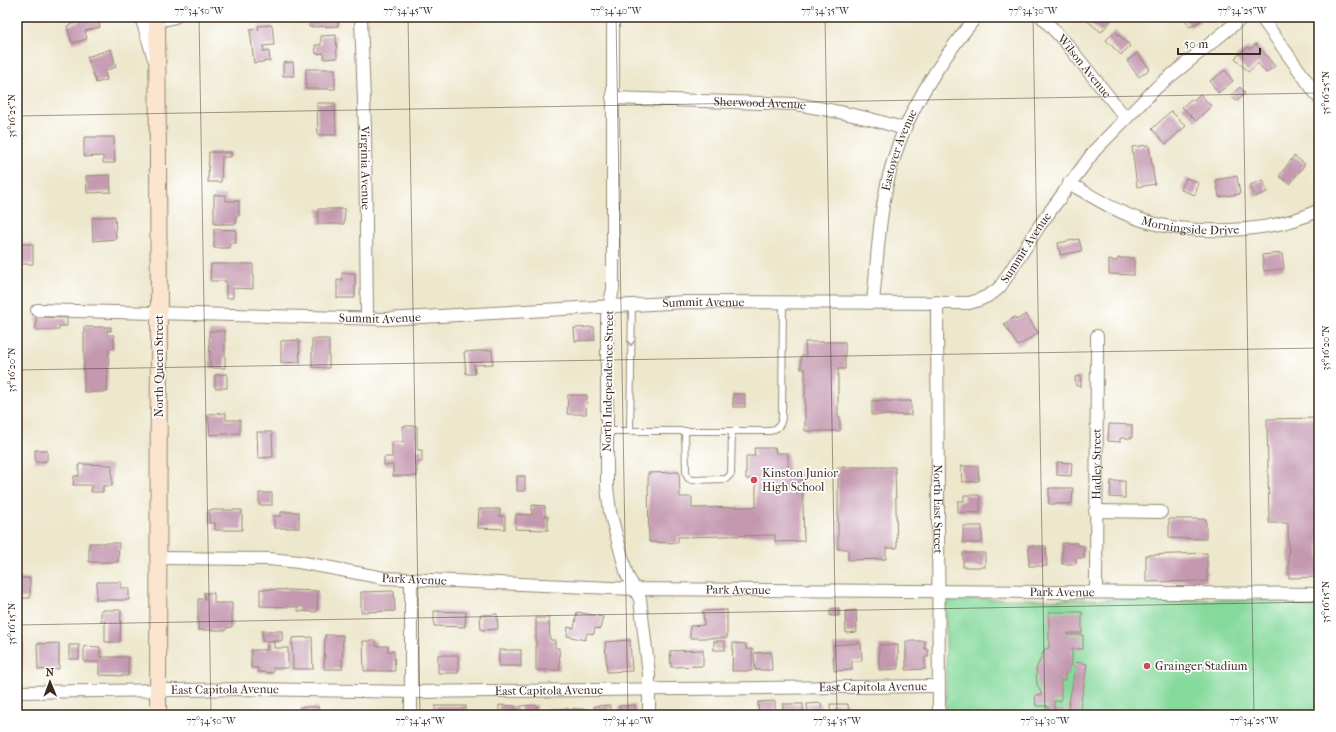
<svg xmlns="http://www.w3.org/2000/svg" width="1336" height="732" viewBox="0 0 1336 732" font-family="'IM FELL French Canon',serif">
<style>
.green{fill:#85d99b;stroke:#60825c}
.building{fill:#c499b0}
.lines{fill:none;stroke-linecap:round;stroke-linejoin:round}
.service-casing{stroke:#948875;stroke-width:8}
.minor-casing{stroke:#948875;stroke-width:14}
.secondary-casing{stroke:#948875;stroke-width:18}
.service{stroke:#fff;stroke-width:6}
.minor{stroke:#fff;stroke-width:12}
.secondary{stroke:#fbe5cf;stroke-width:16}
.oneway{stroke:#a79f9a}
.ticks{fill:none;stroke:#3b2a1e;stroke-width:1;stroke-opacity:0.45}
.poi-dot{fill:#d1495b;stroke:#fff;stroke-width:1.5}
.labels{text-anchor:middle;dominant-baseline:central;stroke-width:3.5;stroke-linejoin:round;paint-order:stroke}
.street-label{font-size:12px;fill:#3b2a1e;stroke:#fff}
.poi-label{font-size:12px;fill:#3b2a1e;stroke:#fff;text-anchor:start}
.neatline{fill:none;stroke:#3b2a1e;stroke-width:1.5}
.ticks-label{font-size:10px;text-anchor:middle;fill:#3b2a1e}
</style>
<rect width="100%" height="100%" fill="#fff"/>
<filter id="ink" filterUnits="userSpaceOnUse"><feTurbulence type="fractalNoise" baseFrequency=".025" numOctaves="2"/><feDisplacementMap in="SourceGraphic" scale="8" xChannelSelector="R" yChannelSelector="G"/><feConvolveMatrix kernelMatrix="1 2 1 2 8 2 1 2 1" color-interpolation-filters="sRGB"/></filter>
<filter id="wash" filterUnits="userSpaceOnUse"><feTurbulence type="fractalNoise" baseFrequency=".012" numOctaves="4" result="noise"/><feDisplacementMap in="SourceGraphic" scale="16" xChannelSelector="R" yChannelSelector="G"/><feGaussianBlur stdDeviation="0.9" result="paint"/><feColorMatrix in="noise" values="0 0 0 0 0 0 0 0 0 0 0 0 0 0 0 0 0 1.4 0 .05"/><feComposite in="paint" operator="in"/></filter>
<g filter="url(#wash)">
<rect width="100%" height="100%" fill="#ede7cc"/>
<polygon class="green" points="946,599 1319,600 1319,701 1316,715 946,715"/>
<g id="blocks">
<g class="building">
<polygon points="78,17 97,17 100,27 85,31 87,39 72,43 67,26 79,22"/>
<polygon points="309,17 338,17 338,26 309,27"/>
<polygon points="1086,17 1106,17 1111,21 1101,32 1085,19"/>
<polygon points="1184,17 1199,17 1201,21 1190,27"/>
<polygon points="272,25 274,45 263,46 264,52 269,51 270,61 254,63 250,30 259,29 258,26"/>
<polygon points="1115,31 1130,46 1121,55 1106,40"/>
<polygon points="336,35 337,58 324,59 324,53 316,54 315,45 321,45 321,36"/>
<polygon points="1256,44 1275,66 1266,73 1258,63 1248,72 1235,58 1248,47 1250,49"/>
<polygon points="111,49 116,67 105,71 107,80 96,83 87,57"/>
<polygon points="1137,53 1150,69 1139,77 1127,61"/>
<polygon points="293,62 294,76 283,76 283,63"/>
<rect x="306" y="69" width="29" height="20"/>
<polygon points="1225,70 1233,81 1218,93 1210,81"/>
<polygon points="1240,87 1245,93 1236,101 1231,95"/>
<polygon points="1200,94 1211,106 1196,121 1182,107 1191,99 1193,101"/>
<polygon points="317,103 335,103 336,135 318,135"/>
<polygon points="1171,111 1186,126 1166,144 1152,129"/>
<polygon points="84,137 114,137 115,163 103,163 103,156 84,157"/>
<polygon points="1149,145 1155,184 1137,187 1132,147"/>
<polygon points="209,152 231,152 231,157 222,157 221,182 208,182"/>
<polygon points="1294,156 1305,164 1290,184 1279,176"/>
<polygon points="110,175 111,192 87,193 86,176"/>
<polygon points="1237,176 1240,194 1219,197 1216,180"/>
<polygon points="1186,178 1199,183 1195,195 1181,190"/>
<polygon points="1263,180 1267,192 1255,197 1250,185"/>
<polygon points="214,195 226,195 226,201 239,201 239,216 236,216 236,224 214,224"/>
<polygon points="318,209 345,209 344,224 318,224"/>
<polygon points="115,216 116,239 93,241 92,218"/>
<polygon points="214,229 236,230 236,243 230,243 230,248 214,248"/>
<polygon points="1079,239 1082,251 1060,255 1058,243"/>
<polygon points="21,244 33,244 33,264 17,264 17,246 21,246"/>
<polygon points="1282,253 1284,269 1264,271 1262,255"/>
<polygon points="1118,258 1134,258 1134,275 1109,274 1109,260 1117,261"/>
<polygon points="211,264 253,264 253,289 233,288 233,298 226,298 226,281 210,281"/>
<polygon points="342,273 355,273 355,298 337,298 337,280 342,280"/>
<polygon points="1026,314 1038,333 1018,346 1004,324 1015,317 1016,320"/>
<polygon points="36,317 67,318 67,326 59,326 59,330 36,330"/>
<polygon points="84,327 111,327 111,331 107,331 107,335 114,335 114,349 109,349 107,392 84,392"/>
<polygon points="594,327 595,340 575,341 574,328"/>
<polygon points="209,331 225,331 225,368 210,368"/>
<polygon points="312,339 329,339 329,368 312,367"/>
<polygon points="299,340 300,362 281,363 281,341"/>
<polygon points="805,342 845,342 845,369 838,369 838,417 840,417 840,431 805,431 805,369 801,369 801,356 806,356"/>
<polygon points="492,350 493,364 474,365 475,374 466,374 464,352"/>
<polygon points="227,374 227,388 215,388 215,375"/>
<polygon points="1081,376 1081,386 1076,386 1075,377"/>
<rect x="733" y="394" width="12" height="13"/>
<polygon points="568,395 587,395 586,414 567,414"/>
<rect x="872" y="401" width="39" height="14"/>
<polygon points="226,413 226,420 240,420 240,433 210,435 208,414"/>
<polygon points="1319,418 1319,577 1289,578 1288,523 1269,523 1267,419"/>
<polygon points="1109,424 1132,425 1132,438 1120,438 1120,442 1108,441"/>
<polygon points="403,426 417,426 417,450 422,450 422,462 417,462 417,476 393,476 393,465 384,465 384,457 392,457 392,442 403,442"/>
<polygon points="257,432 272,432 273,457 258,458"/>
<polygon points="754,448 775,448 776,453 788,453 788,474 802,474 804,541 775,542 775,535 678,537 678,543 649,542 648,473 679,472 680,497 692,497 692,508 756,507 756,479 746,479 746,456 755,456"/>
<polygon points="35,450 47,450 47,461 35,462"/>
<polygon points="1057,462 1072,463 1071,476 1057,475"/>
<polygon points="79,464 112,465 112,486 103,486 103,492 91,492 91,485 73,485 74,476 79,476"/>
<polygon points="961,466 978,466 979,481 962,482"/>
<polygon points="838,467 895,467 897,548 886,548 886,559 848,560 848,549 838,549"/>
<rect x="517" y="476" width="8" height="15"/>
<polygon points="1111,481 1125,481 1125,498 1110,497"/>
<polygon points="1049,488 1073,488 1072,504 1049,504"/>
<rect x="259" y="493" width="13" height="12"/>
<polygon points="964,495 980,495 980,513 958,512 958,501 964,501"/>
<polygon points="532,505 545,506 545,516 548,516 548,530 515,529 516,514 532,515"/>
<polygon points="479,509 500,509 500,516 505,516 505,529 478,528"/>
<polygon points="209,510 242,510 242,530 215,530 215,523 209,523"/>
<polygon points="281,512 299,512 299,528 274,528 274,516 281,516"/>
<polygon points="1169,519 1206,519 1206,539 1169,538"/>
<rect x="963" y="526" width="19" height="17"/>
<polygon points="89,543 119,543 118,562 89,562"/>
<polygon points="1062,543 1077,543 1077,545 1084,546 1084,558 1076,558 1076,564 1062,564"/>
<polygon points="1029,546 1046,546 1047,566 1029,566"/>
<rect x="963" y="553" width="22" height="14"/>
<polygon points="1207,553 1207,581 1146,582 1146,555"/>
<rect x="17" y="578" width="13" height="20"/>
<polygon points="97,582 121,582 121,588 129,588 129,600 96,600"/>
<polygon points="260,589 318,591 317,612 298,611 298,607 260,606"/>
<polygon points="394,591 395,611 361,612 361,592"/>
<polygon points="204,593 214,593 214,603 232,603 232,627 226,628 226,630 198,630 198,599 205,599"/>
<polygon points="839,608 839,616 830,616 830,609"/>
<polygon points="101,610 121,610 120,642 105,642 105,621 101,621"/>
<polygon points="727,610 727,638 690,638 690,626 704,625 703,611"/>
<polygon points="856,610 857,632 846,633 845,611"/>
<polygon points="434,611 466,612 465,627 434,626"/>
<polygon points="577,612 603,617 600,629 595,628 594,634 587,633 585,640 567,636 568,627 574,628"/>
<polygon points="1049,612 1082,612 1082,633 1068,633 1068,635 1083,635 1083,649 1072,649 1072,666 1069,666 1069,673 1065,673 1065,680 1061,680 1061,701 1054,701 1054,710 1064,710 1064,715 1044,715 1044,711 1048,710 1048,706 1036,706 1035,695 1042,695 1037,684 1036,669 1045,649 1049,648"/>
<polygon points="497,614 498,629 481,630 480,615"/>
<polygon points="536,618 549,618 550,640 555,640 555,648 559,648 560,670 536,670"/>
<rect x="262" y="631" width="20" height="10"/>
<polygon points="325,635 343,635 342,669 324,669"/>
<polygon points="312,637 313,669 293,669 292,638"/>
<polygon points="630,640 632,671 607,672 605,642"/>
<polygon points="17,641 23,641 22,670 17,670"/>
<polygon points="363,641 376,641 376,646 388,646 388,651 394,651 395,671 364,671"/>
<rect x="714" y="641" width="11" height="9"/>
<polygon points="906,641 925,641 925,649 928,649 928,657 925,657 925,669 906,670"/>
<polygon points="267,642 274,642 274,648 288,648 288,668 273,668 273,673 258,672 258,668 251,668 251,650 267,650"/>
<polygon points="59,643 59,669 38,670 37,644"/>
<polygon points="733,643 746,644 746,649 752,649 752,671 732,671"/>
<polygon points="861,643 862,661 852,661 852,670 834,671 833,645"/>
<rect x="69" y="645" width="10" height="14"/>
<polygon points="879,645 898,645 898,669 879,670"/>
<polygon points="84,646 100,647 100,657 128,657 128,676 99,675 99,662 84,662"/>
<rect x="499" y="650" width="22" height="16"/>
<polygon points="703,650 703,666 671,667 670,651"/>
<polygon points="771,652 772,670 755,670 754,653"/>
<rect x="438" y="655" width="20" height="18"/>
<polygon points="1076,662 1087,664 1079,715 1067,715"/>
<polygon points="775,701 775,715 759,715 758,702"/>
<polygon points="821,703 822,715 808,715 807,704"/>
<rect x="783" y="704" width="20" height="11"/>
<polygon points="830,704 848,704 849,715 831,715"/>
<polygon points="499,705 515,706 515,715 499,715"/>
<polygon points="537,705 537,715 521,715 521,706"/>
<polygon points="610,705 610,715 595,715 594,706"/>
<polygon points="635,705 636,715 620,715 619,706"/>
<rect x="435" y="706" width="31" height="9"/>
<rect x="300" y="707" width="18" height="8"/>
<polygon points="550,709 569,709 569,715 549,715"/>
<rect x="572" y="709" width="16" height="6"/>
<rect x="30" y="712" width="17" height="3"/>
</g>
</g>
</g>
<g filter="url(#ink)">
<use href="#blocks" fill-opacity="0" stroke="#948875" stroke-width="1"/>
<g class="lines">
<g class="service-casing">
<g id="service">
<path d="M 607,431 L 770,431 C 778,428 781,426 782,417 L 783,302"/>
<polyline points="630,431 632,304"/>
<polyline points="685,431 686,473 688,478 692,480 726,479 731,474 732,431"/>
</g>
</g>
<g class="minor-casing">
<g id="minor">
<polyline points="141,17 154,59"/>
<path id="s1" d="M 361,17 L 365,130 L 367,318"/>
<polyline points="613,17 613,289 607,316 607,487 610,512 627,575 640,599 649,674 649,715"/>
<path id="s2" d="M 1042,17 L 1066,43 L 1125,117"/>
<polyline points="1261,17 1319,98"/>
<polyline points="167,19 175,17"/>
<path id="s3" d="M 612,98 L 795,104 C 832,110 869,117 904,129"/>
<path id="s4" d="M 1069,183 C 1093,197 1118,213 1145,221 C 1193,236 1275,233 1319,210"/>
<path id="s5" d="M 873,302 C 878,254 879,205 894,158 C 909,108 943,57 976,17"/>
<path id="s6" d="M 937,302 L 939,715"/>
<path id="s7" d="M 37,310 L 386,319 L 686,302 L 969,303 C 981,300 991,296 1000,287 L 1040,225 L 1095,150 L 1157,87 L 1243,17"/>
<polyline points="1095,511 1161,512"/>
<path id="s8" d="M 160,558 L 269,559 L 299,562 L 384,578 L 634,589 L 1319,594"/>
<path id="s9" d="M 1096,592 L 1097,336"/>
<path id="s10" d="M 17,692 L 254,689 L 410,692 L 939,686"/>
<polyline points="411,715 411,579"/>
</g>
</g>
<g class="secondary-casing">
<polyline id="secondary" points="157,17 159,312 158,715"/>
</g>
<use href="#service" class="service"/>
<use href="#minor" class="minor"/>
<use href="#secondary" class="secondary"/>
</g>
<defs><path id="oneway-chevron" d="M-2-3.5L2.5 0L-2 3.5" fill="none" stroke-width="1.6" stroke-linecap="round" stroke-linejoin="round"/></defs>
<use class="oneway" href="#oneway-chevron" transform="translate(631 343) rotate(91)"/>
</g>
<path class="ticks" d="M 199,17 L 211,715M 408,17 L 420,715M 616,17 L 628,715M 825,17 L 837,715M 1033,17 L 1045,715M 1242,17 L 1254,715M 17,116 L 1319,93M 17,370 L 1319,348M 17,625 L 1319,602"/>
<g class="poi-dot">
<circle cx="754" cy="480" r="4"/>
<circle cx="1147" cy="666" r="4"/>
</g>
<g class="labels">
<g class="street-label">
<text stroke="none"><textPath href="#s2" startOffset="65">Wilson Avenue</textPath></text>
<text stroke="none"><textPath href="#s3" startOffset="148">Sherwood Avenue</textPath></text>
<text stroke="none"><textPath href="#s5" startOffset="155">Eastover Avenue</textPath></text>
<text stroke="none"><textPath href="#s1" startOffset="151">Virginia Avenue</textPath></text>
<text stroke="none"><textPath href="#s4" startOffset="131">Morningside Drive</textPath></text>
<text stroke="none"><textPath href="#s7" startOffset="1015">Summit Avenue</textPath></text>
<text stroke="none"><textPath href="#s7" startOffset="667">Summit Avenue</textPath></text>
<text stroke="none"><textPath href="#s7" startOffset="343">Summit Avenue</textPath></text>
<text transform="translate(159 366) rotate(-90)">North Queen Street</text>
<text transform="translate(608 381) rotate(-89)">North Independence Street</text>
<text stroke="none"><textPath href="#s9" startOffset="128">Hadley Street</textPath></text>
<text stroke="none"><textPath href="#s6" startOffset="207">North East Street</textPath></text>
<text stroke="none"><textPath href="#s8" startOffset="256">Park Avenue</textPath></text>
<text stroke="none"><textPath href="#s8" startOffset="580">Park Avenue</textPath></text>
<text stroke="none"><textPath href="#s8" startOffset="904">Park Avenue</textPath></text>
<text stroke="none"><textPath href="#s10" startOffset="856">East Capitola Avenue</textPath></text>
<text stroke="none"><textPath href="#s10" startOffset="208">East Capitola Avenue</textPath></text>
<text stroke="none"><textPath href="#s10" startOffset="532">East Capitola Avenue</textPath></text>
</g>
<g class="poi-label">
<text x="762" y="473">Kinston Junior<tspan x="762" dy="14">High School</tspan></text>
<text x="1155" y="666">Grainger Stadium</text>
</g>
</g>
<rect width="1336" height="732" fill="none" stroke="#fff" stroke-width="44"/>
<g transform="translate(50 682) rotate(359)" stroke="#ffffff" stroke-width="3" paint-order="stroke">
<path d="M0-3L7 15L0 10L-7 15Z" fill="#3b2a1e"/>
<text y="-6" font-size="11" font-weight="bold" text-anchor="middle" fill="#3b2a1e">N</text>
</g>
<path d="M1178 48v6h82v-6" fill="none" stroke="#3b2a1e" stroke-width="2"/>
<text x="1184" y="48" font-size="12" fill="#3b2a1e" stroke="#ffffff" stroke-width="3" paint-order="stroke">50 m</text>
<rect x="22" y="22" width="1292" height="688" class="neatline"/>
<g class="ticks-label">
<text x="199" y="14">77°34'50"W</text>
<text x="408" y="14">77°34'45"W</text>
<text x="616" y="14">77°34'40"W</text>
<text x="825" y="14">77°34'35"W</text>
<text x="1033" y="14">77°34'30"W</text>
<text x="1242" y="14">77°34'25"W</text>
<text transform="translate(1325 93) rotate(-90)" y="4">35°16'25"N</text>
<text transform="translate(11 116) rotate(-90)" y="4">35°16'25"N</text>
<text transform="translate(1325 348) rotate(-90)" y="4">35°16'20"N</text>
<text transform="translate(11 370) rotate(-90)" y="4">35°16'20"N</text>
<text transform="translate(1325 602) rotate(-90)" y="4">35°16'15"N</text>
<text transform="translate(11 624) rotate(-90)" y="4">35°16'15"N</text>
<text x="211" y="724">77°34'50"W</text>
<text x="420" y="724">77°34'45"W</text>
<text x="628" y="724">77°34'40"W</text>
<text x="837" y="724">77°34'35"W</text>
<text x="1045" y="724">77°34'30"W</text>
<text x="1254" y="724">77°34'25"W</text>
</g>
</svg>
